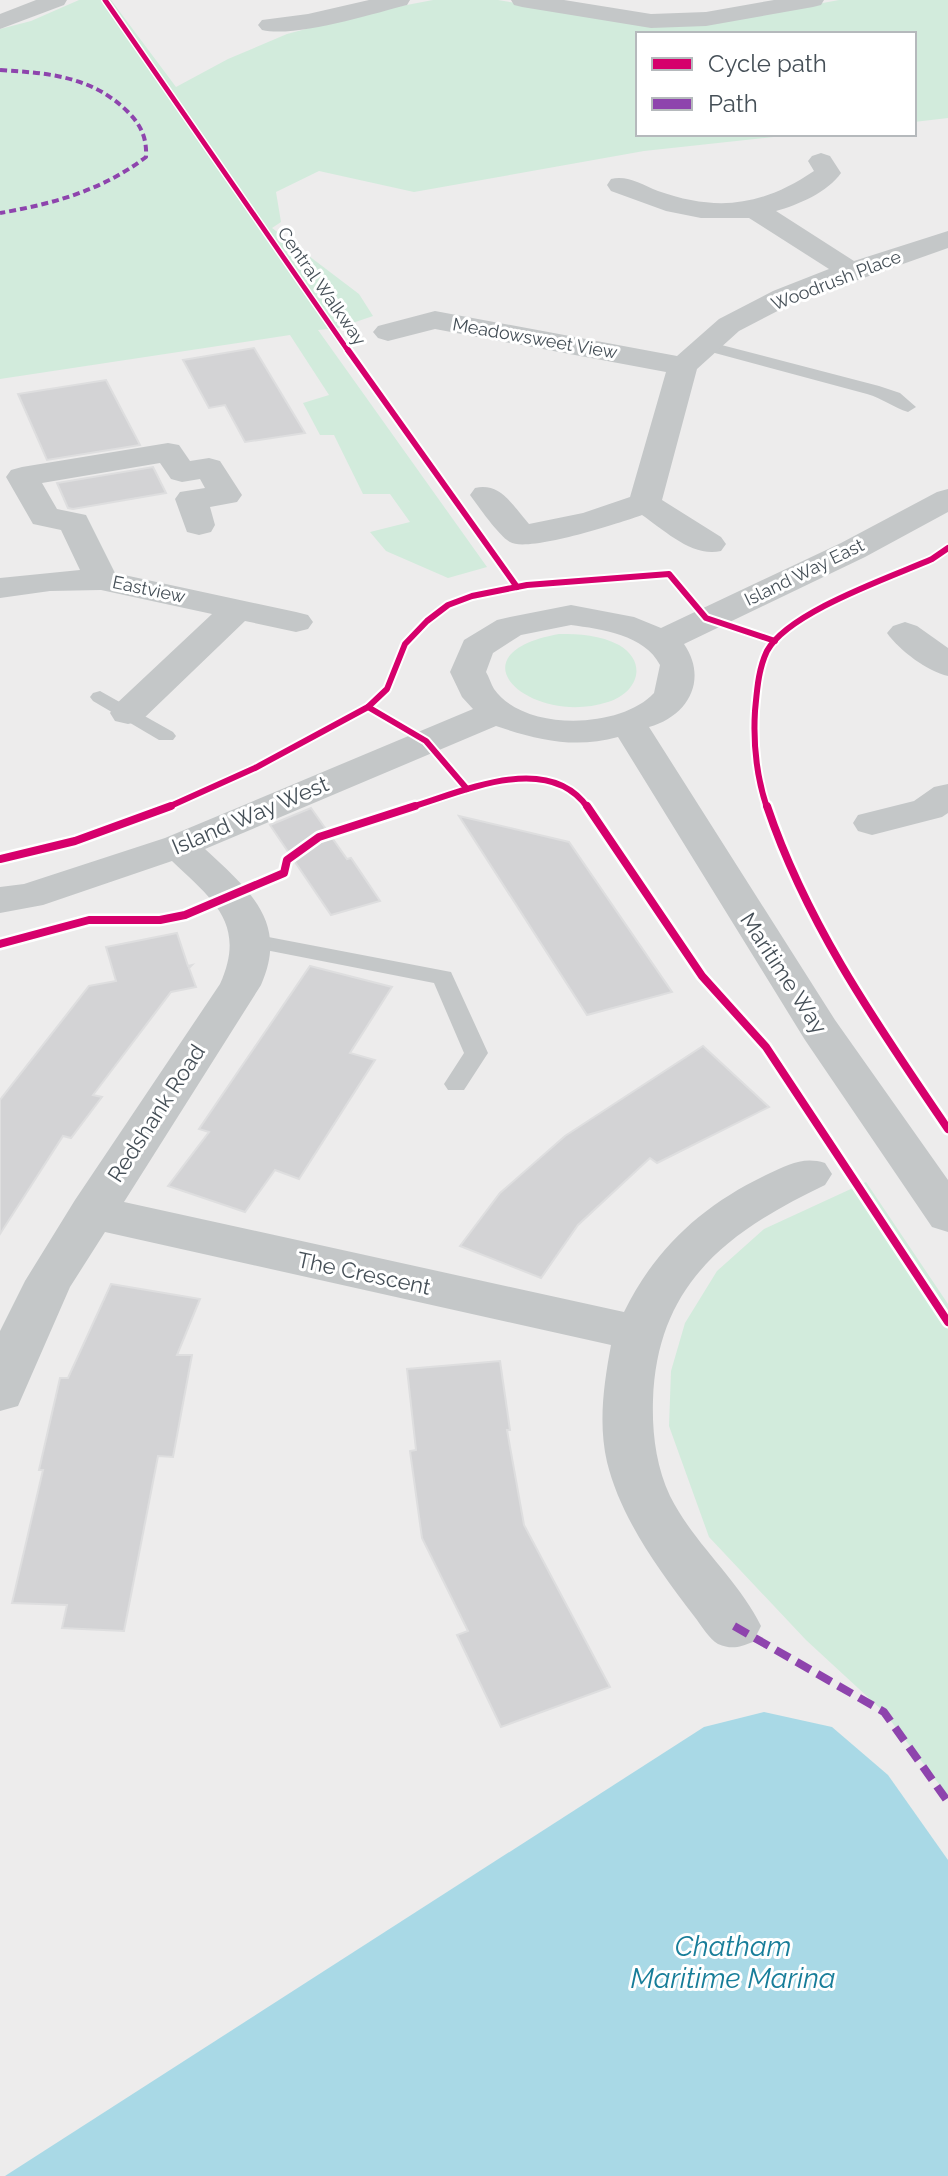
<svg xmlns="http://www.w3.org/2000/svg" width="948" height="2176" viewBox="0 0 948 2176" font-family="Raleway,sans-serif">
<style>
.green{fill:#d2ebdc}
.water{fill:#a9d9e6}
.building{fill:#d3d3d5;stroke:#dededf;stroke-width:2}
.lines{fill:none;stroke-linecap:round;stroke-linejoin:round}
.lane{fill:#c4c7c8;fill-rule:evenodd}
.street{fill:#c4c7c8;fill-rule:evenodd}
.quiet-far1{stroke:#8e44ad;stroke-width:4;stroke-dasharray:7 4;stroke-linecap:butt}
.quiet{stroke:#8e44ad;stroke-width:8;stroke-dasharray:16 8;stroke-linecap:butt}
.cycleway-far2-casing{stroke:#fff;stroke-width:8}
.cycleway-far1-casing{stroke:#fff;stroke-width:10}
.cycleway-casing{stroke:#fff;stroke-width:13}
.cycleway-far2{stroke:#d6006c;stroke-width:5}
.cycleway-far1{stroke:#d6006c;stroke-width:6}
.cycleway{stroke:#d6006c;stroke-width:8}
.labels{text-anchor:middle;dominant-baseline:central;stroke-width:6;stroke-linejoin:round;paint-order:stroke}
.far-street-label{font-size:18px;fill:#454f57;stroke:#fff}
.street-label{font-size:22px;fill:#454f57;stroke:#fff}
.near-water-label{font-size:28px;font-style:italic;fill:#177d99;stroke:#fff}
</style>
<rect width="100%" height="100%" fill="#edecec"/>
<g class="green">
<polygon points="79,0 111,0 176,87 228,59 287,34 370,12 433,0 498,0 650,26 753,16 839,0 948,0 948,118 914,122 914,34 638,34 638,134 802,134 644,151 414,192 319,171 276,192 281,222 272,228 359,294 373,316 338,328 318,330 487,567 448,578 386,551 370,532 410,522 390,494 363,494 334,435 320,435 303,403 329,395 290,335 0,379 0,29 31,21"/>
<path d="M 559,634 C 580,634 600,635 619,645 C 649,663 637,693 608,702 C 531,727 448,654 559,634 Z"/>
<polygon points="866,1182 948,1304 948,1796 884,1712 806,1640 709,1537 669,1426 671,1371 685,1323 717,1271 764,1229"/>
</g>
<polygon class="water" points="764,1712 832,1727 888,1775 948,1860 948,2176 5,2176 704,1727"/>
<g class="building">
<polygon points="254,348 305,433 245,442 225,405 209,408 183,360"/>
<polygon points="106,380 140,445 47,460 18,394"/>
<polygon points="153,467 166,493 73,509 68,508 57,483"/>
<polygon points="311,808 347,859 351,858 380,901 331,915 270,825"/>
<polygon points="459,816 569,842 672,992 587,1015"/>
<polygon points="177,933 188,966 192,965 189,968 196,987 171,992 93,1095 102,1097 71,1138 63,1136 0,1234 0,1100 89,986 116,981 106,947"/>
<polygon points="310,966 392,987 350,1053 375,1060 299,1179 275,1170 245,1212 168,1186 209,1132 199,1129"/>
<polygon points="703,1046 769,1107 657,1163 650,1158 578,1225 541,1278 460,1246 500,1193 565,1136"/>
<polygon points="111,1284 200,1299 177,1355 192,1355 173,1457 158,1456 124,1631 62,1628 67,1605 12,1603 43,1470 39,1470 60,1378 68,1378"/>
<polygon points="500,1361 510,1430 507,1430 524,1525 610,1687 501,1727 457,1635 468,1631 422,1538 410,1451 416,1450 407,1369"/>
</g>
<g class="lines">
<g class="lane">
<path d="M 706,341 L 879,386 L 900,393 L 916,407 L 908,412 C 894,408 882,398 867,394 L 700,349 L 698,346 Z"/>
<polygon points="100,691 173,732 176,736 173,740 159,740 93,701 90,697 93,693"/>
<polygon points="253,934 451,972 488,1053 464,1090 448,1090 444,1084 464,1053 434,983 245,946 242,941 245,936"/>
</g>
<g class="street">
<polygon points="36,0 67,0 64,5 0,29 0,14"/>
<path d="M 369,0 L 410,0 L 407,5 C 372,14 295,38 262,30 L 258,25 L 262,20 L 308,14 Z"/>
<polygon points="511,0 564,0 651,14 706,12 774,0 824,0 821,5 813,7 706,26 651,28 522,7 514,5"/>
<path d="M 821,153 L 830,156 L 841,173 C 828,192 798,205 776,211 L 854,261 L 948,231 L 948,248 L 793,303 L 739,331 L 697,369 L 662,500 L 721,537 L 726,544 L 721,551 C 693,558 664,530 642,515 C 620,523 527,553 510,542 C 499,536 478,506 470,495 L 475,488 C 501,482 513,506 529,524 L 583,513 L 630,497 L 666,372 L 435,329 L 388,341 L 378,338 L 373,332 L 378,326 L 435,311 L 677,356 L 719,319 L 773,291 L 829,269 L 749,218 L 701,218 L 666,211 L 611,191 L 607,185 L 611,179 C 628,175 642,185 658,191 C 718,212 762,206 814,171 L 808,161 L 812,156 Z"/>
<polygon points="168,443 179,445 190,461 209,458 220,461 242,495 237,502 210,507 215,525 211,532 199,535 187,532 175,499 180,492 205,488 200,479 182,482 171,479 160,463 42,483 57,509 86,515 115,573 296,612 308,615 313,622 308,629 296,632 245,621 141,721 128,724 115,721 110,713 115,705 212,614 101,590 50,591 0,598 0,578 80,570 61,530 33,524 6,477 11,470 22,467"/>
<path d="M 948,489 L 948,512 L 865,557 L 684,644 C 708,679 689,716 649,727 L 835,1020 L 948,1180 L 948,1232 L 932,1227 L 805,1040 L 618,737 C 575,749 537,740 496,726 L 205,849 C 249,890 289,922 261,985 L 124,1202 L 624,1312 C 655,1248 704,1204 768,1174 C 788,1165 803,1156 825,1163 L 832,1174 L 825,1185 C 727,1232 657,1284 653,1400 C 652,1433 656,1466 670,1496 C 694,1544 738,1579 761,1626 L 753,1642 C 740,1647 732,1650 718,1644 C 709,1639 701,1625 694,1616 C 659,1570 621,1519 607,1462 C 598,1423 604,1383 611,1345 L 105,1232 L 70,1287 L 18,1406 L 0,1411 L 0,1331 L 25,1281 L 75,1200 L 220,984 C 247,924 213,900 172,861 L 43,905 L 0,913 L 0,887 L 24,884 L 165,838 L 473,709 L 462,697 L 450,672 L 464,640 L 497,620 L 510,617 L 571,605 L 634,617 L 661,628 L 841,543 L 937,492 ZM 571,625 C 601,629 645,635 660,665 L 654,693 C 621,729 524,732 494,689 C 491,684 489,677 486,672 L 493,653 L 521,635 Z"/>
<path d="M 905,622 L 917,626 L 948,648 L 948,676 C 927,671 900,651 887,633 L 893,626 Z"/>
<polygon points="948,784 948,813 942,817 872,835 858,831 853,823 858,815 914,801 934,787"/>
</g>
<path class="quiet-far1" d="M 0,70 C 48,73 92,76 128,112 C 141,125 147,138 146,157 C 103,190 53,204 0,213"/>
<polyline class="quiet" points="734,1626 884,1712 948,1802"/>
<g class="cycleway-far2-casing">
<polyline id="cycleway-far2" points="105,0 349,352"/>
</g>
<g class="cycleway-far1-casing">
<g id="cycleway-far1">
<polyline points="348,350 517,587"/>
<polyline points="368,707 426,741 467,789"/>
<polyline points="166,808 255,768 368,707 387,689 405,644 427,621 448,605 472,596 527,585 669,574 706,618 775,641"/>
<path d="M 408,808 C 460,793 548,750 588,808"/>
<path d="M 767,808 C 757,778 753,744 755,711 C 757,691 758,670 767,651 C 788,612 891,577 932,559 L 948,548"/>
</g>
</g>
<g class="cycleway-casing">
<g id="cycleway">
<polyline points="587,806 702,976 766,1047 948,1322"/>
<path d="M 767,806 C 807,925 878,1026 948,1129"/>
<polyline points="0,859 75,841 171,806"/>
<polyline points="0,944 89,920 160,920 185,915 284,873 287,860 319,837 415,806"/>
</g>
</g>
<use href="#cycleway-far2" class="cycleway-far2"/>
<use href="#cycleway-far1" class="cycleway-far1"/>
<use href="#cycleway" class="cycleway"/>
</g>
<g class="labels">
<g class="far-street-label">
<text transform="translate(836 280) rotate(-21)">Woodrush Place</text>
<text transform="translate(322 286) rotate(55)">Central Walkway</text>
<text transform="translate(535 338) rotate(10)">Meadowsweet View</text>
<text transform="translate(804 572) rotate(-26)">Island Way East</text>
<text transform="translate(149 589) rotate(12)">Eastview</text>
</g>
<g class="street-label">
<text transform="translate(250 815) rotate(-23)">Island Way West</text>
<text transform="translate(784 973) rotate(57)">Maritime Way</text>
<text transform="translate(156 1113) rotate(-57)">Redshank Road</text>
<text transform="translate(364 1273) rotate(12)">The Crescent</text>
</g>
<g class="near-water-label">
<text x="733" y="1946">Chatham<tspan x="733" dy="32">Maritime Marina</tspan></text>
</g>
</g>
<rect x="636" y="32" width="280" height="104" fill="#ffffff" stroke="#b5b9bc" stroke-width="2"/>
<rect x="652" y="58" width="40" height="12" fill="#d6006c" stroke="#b5b9bc" stroke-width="2"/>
<text x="708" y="72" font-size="24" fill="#454f57">Cycle path</text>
<rect x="652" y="98" width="40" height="12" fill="#8e44ad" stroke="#b5b9bc" stroke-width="2"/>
<text x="708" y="112" font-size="24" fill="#454f57">Path</text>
</svg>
